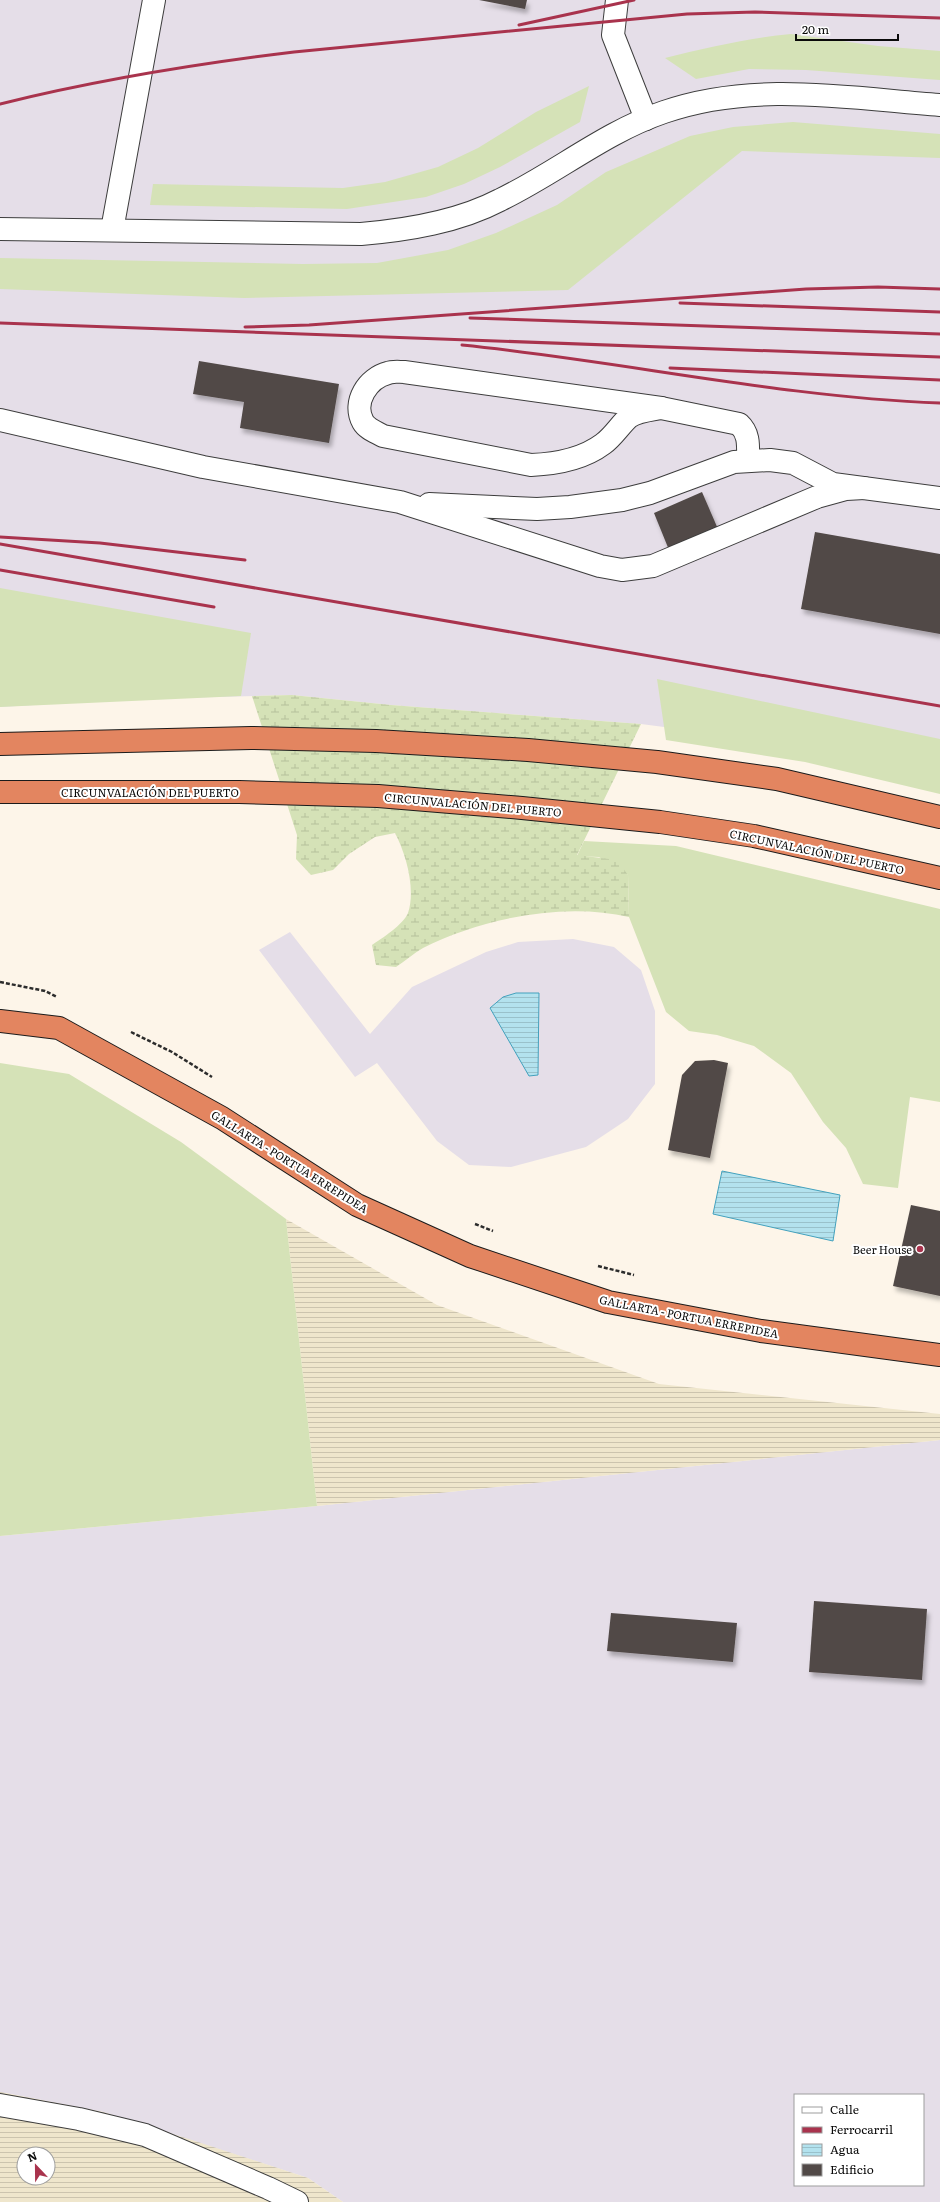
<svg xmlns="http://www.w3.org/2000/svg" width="940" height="2202" viewBox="0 0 940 2202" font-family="Literata,serif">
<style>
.industrial{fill:#e5dee8;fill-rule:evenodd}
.farmland{fill:url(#farmland-rules);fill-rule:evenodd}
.grass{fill:#d5e2b7}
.wetland{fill:url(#wetland-marsh)}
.water{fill:url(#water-rules);stroke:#43a1bd}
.building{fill:#514947;filter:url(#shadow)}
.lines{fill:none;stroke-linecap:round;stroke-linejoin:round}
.minor-casing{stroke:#3d3d3d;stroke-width:24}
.highway-casing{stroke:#1b1b1b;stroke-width:24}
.path{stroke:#2c2c2c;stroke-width:2.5;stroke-dasharray:4 2;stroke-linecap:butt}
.minor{stroke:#fff;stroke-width:22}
.highway{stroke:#e38560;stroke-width:22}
.rail{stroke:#a9334d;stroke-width:3}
.poi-dot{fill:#a9334d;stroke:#fff;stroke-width:1.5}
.labels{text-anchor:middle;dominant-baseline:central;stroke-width:4;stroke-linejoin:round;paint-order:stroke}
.street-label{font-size:11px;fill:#0a0a0a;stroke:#fff}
.poi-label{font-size:11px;fill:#0a0a0a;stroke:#fff;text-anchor:end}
</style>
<defs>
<pattern id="farmland-rules" width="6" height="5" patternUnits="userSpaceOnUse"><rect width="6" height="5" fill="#efe6cc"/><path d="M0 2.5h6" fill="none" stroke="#ccc4ae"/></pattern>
<pattern id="wetland-marsh" width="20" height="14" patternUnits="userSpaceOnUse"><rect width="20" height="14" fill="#d5e2b7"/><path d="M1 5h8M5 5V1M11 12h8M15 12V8" fill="none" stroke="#b6c19c"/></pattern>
<pattern id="water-rules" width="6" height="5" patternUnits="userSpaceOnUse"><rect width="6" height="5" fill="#b3e2ee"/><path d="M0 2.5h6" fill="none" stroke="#99c1cb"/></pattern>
<filter id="shadow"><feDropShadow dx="2.5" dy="4.5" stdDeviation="2" flood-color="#0004"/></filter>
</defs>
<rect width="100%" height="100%" fill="#fdf5e9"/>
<g class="industrial">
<polygon points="0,0 940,0 940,779 780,742 641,724 391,705 292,695 134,699 0,707"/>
<polygon points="290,932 370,1034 412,987 486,952 518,942 573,939 614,947 641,970 655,1011 655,1084 628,1119 586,1147 511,1167 469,1165 437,1141 377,1063 355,1077 259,950"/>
<path d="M 940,1440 L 940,2202 L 343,2202 L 308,2178 L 103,2112 L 0,2092 L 0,1536 L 317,1506 ZM 795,2095 L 923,2095 L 923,2185 L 795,2185 Z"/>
</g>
<g class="farmland">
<polygon points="286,1219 437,1305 659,1384 940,1414 940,1440 317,1506"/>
<path d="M 0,2092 L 103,2112 L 198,2142 L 308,2178 L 343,2202 L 0,2202 ZM 24,2154 L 48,2154 L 48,2178 L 24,2178 Z"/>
</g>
<g class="grass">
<path d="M 791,34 L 878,46 L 940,51 L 940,80 L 806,70 L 749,69 L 696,79 L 665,58 C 706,48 748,38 791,34 Z"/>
<polygon points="589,86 580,122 500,167 464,184 426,197 347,209 150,205 153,184 343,188 385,182 438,167 478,148 536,112"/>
<polygon points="793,122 940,134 940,158 742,151 568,290 244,298 0,289 0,258 303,264 377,263 448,250 496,233 557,205 606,172 690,136 733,127"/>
<polygon points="0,588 251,633 241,696 0,707"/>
<polygon points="657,679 940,739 940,794 805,762 666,740"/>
<polygon points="584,841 676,846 940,909 940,1102 910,1097 898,1188 863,1184 846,1148 823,1122 791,1073 754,1046 717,1035 689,1031 666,1012 629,917 628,875 599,857 577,856"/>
<polygon points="0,1063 69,1074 181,1142 286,1219 317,1506 0,1536"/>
</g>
<path class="wetland" d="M 292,695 L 391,705 L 641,724 L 577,855 L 617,860 L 628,875 L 629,917 C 564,902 482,918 423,948 C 414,953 405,961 396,967 L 376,965 L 372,945 C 381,939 404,924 408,913 C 416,889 406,854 395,833 L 375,837 L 349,854 L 333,870 L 311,875 L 296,859 L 297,835 L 252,696 Z"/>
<g class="water">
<polygon points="516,993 539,993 538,1075 529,1076 490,1008 503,997"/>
<polygon points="722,1171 840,1195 833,1241 713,1214"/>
</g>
<g class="building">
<polygon points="479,0 527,0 525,9"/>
<polygon points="199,361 339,384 329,443 240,428 244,402 193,394"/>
<polygon points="702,492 718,529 669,550 654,513"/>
<polygon points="815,532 940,554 940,634 801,609"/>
<polygon points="714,1060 728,1063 710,1158 668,1150 682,1075 695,1061"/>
<polygon points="911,1205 940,1211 940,1296 893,1286"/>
<polygon points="814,1601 927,1609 922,1680 809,1672"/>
<polygon points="611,1613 737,1623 733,1662 607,1651"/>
</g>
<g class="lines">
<g class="minor-casing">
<g id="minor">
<polyline points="617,0 613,35 646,119"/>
<path d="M 0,229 L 361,234 C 408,230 458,222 500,200 C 556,173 605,132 664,112 C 753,81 848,98 940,105"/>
<polyline points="112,230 154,0"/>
<path d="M 404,372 L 661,408 C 651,410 638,411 629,417 C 620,425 613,437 603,444 C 583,459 555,464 531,465 L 383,436 C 376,432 367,429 363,422 C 352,402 368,378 388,373 C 393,371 399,372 404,372 Z"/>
<path d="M 661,408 L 739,424 C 750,434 748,447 748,461"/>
<polyline points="0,420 203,467 400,502 600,566 622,570 653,566 817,497 846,489 864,488"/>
<polyline points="429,504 537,509 570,507 622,500 650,493 734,462 770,460 793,463 833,484 940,498"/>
<polyline points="0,2105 79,2119 145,2135 268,2188 297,2202"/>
</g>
</g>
<g class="highway-casing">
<g id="highway">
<polyline points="0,744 251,738 376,741 528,750 657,762 777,779 940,817"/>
<polyline points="0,792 239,792 378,796 522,808 660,822 754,836 940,878"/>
<polyline points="0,1021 59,1028 222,1118 357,1205 470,1256 608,1302 761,1331 940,1355"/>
</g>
</g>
<g class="path">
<polyline points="0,982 45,991 57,997"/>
<polyline points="131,1032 172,1052 212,1077"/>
<polyline points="475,1224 493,1231"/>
<polyline points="598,1266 634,1275"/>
</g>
<use href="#minor" class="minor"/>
<use href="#highway" class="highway"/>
<g class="rail">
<polyline points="519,25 634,0"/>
<path d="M 0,104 C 97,80 195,64 294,52 L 687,14 L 755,12 L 940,18"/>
<polyline points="680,303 940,312"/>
<polyline points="470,318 940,334"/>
<polyline points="0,323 940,357"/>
<polyline points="245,327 309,325 806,289 878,287 940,289"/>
<path d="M 462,345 C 622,361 779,397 940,403"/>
<polyline points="670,368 940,380"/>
<polyline points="0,537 100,543 245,560"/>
<polyline points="0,544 940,706"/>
<polyline points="0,570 214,607"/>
</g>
</g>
<circle class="poi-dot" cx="920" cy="1249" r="4"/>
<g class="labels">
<g class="street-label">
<text x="150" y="792">CIRCUNVALACIÓN DEL PUERTO</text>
<text transform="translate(473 804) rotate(5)">CIRCUNVALACIÓN DEL PUERTO</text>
<text transform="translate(817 851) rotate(12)">CIRCUNVALACIÓN DEL PUERTO</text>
<text transform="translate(290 1161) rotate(32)">GALLARTA - PORTUA ERREPIDEA</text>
<text transform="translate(689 1316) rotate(11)">GALLARTA - PORTUA ERREPIDEA</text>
</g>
<g class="poi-label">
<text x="912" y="1249">Beer House</text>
</g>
</g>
<rect x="794" y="2094" width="130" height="92" fill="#ffffff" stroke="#9d9d9d"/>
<rect x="802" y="2107" width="20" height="6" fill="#ffffff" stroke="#9d9d9d"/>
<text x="830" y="2114" font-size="12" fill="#0a0a0a">Calle</text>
<rect x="802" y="2127" width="20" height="6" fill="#a9334d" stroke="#9d9d9d"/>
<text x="830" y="2134" font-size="12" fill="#0a0a0a">Ferrocarril</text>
<rect x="802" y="2144" width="20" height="12" fill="url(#water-rules)" stroke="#9d9d9d"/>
<text x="830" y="2154" font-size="12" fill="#0a0a0a">Agua</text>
<rect x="802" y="2164" width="20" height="12" fill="#514947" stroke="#9d9d9d"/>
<text x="830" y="2174" font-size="12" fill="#0a0a0a">Edificio</text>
<g transform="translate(36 2166) rotate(338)"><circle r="19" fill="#ffffff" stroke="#9d9d9d"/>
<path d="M0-3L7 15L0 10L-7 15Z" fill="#a9334d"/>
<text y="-6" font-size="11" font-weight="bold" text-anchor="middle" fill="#0a0a0a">N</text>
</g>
<path d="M796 34v6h102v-6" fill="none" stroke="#0a0a0a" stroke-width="2"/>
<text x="802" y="34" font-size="12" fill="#0a0a0a" stroke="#ffffff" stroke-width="3" paint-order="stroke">20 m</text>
</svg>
